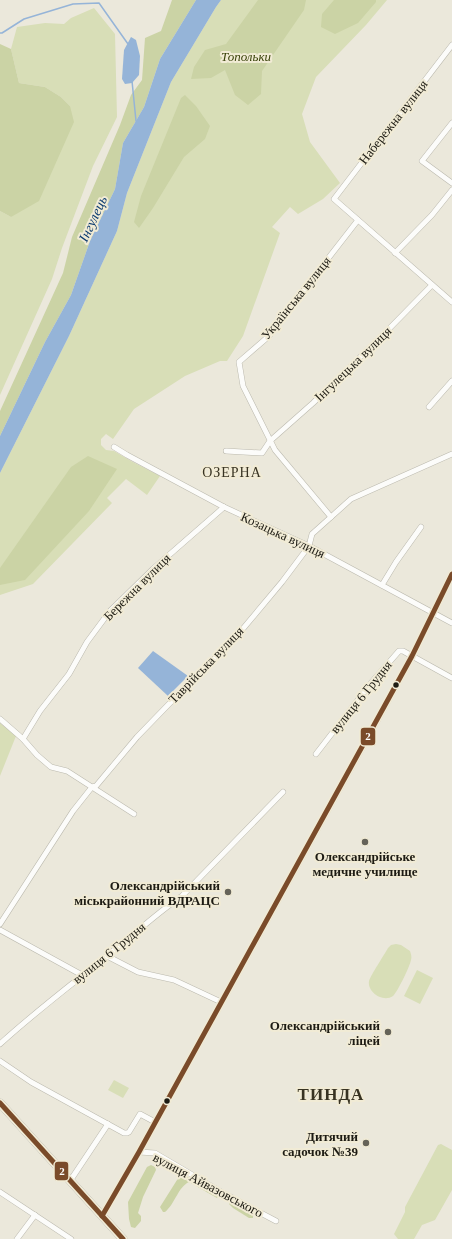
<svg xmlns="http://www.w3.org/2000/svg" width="452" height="1239" viewBox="0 0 452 1239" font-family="Georgia,serif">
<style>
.green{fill:#d8deb7}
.forest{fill:#cbd3a5}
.water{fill:#95b4d8}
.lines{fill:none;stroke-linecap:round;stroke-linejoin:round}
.stream{stroke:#95b4d8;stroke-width:1.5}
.minor-casing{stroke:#bbb9ae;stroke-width:6}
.tertiary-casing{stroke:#bbb9ae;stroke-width:7}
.trunk-casing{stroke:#bbb9ae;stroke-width:9}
.minor{stroke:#fcfcfa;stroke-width:5}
.tertiary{stroke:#fcfcfa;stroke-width:6}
.trunk{stroke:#fcfcfa;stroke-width:8}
.bus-1-casing{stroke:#f1ebd5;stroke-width:8}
.bus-1{stroke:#7a4b2a;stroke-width:5}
.bus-dot{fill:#1d1b13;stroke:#f1ebd5;stroke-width:1.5}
.poi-dot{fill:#656359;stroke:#f1ebd5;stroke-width:1.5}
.labels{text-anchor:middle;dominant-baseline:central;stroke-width:4;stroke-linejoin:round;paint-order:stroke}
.park-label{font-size:13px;font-style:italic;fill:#39420a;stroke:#f1ebd5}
.street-label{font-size:13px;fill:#1d1b13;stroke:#f1ebd5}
.poi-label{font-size:13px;font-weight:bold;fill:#1d1b13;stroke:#f1ebd5;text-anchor:end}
.water-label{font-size:14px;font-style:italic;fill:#0d3c70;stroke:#f1ebd5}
.neighbourhood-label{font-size:14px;letter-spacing:1px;fill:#383322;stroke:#f1ebd5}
.district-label{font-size:17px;font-weight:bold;letter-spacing:1px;fill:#383322;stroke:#f1ebd5}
.line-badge{stroke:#f1ebd5;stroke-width:1.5}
.badge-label{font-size:11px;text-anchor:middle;font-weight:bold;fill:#fff}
</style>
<rect width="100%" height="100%" fill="#ebe8db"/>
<g class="green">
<polygon points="221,0 387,0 366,25 316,77 302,114 310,142 340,183 323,199 298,214 290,207 272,227 280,233 243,336 227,361 220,361 185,376 134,409 113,439 106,434 101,439 101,445 106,450 114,451 131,461 160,476 147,495 126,479 107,498 112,503 33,584 0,595 0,473 69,336 117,231 127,193 171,82 216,7"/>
<polygon points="94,8 115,34 117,117 93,166 62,248 52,279 0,395 0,211 11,217 70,106 61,97 45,87 19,83 11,49 17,27 45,23 64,24 71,18"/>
<polygon points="0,723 16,736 0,776"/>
<path d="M 396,944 L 401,945 L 410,951 C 411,954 412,957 411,960 C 410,966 397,993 393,996 C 383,1003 367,992 369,981 C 371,975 384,955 388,948 L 391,945 Z"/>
<polygon points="417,970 433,978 420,1004 404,996"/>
<polygon points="114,1080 129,1088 123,1098 108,1090"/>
<polygon points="441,1144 452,1150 452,1190 435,1220 422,1225 414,1239 398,1239 394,1234 405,1212 405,1207 438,1145"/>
</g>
<g class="forest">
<polygon points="172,0 196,0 160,59 144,107 123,143 115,189 90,241 71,295 45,342 0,436 0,411 63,273 72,237 120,125 131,95 142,80 145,38 161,31"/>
<polygon points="258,0 306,0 304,10 262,71 261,94 248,105 235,95 225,70 211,78 191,79 194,67 205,50 226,44"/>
<polygon points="334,0 376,0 376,2 358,23 335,34 321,27 322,14"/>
<polygon points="0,44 11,49 19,83 45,87 61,97 70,106 74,122 39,201 11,217 0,211"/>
<polygon points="185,95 196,106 210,126 205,139 184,157 153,208 139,228 134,222 141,196 181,98"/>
<polygon points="88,456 117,469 89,511 25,580 0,585 0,568 71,467"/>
<polygon points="151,1165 155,1167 156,1170 143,1197 138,1213 141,1216 141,1221 135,1228 131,1227 129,1219 128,1202 147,1167"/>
<path d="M 186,1176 L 216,1193 L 218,1196 L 217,1198 L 189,1182 C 178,1187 175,1204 165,1212 L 163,1212 L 160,1207 L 177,1180 L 181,1177 Z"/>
<polygon points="231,1200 250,1209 253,1213 253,1218 249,1218 233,1208 229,1204"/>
</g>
<g class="water">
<polygon points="196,0 221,0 216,7 171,82 127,193 117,231 69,336 0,473 0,436 45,342 71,295 90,241 115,189 123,143 144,107 160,59"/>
<polygon points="131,37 136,40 140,56 139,75 132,83 125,84 122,79 124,50"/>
<polygon points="153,651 188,676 168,696 138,668"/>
</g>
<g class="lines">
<g class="stream">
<polyline points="0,33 2,33 24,19 73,4 99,3 128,44"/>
<polyline points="132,81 136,121"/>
</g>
<g class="minor-casing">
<g id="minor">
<polyline points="452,45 334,199 452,302"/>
<polyline points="452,123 422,161 452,183"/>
<polyline points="395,253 432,215 452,190"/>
<polyline points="429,407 452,381"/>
<polyline points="114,447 127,455 224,507 309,546 452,623"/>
<polyline points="226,451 262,453 270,441 313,403 382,336 432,285"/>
<polyline points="331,517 275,450 243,386 239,362 269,336 316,274 358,220"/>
<polyline points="382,585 396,562 421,527"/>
<polyline points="0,719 23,739 37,755 51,767 67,771 134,814"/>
<polyline points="23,739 40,711 69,674 87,642 110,611 153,569 224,507"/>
<polyline points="316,754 371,683 399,651 403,651 452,678"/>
<polyline points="0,924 73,811 92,787 96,786 137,737 168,705 236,637 282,582 309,546 312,534 331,517 351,499 452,454"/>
<polyline points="0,930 82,975"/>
<polyline points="107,956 138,972 174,980 221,1002"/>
<path d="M 0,1044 C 36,1011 75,982 113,951 C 136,933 157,913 182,896 L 283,792"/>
<polyline points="0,1061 31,1082 124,1133 127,1133 129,1132 140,1114 155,1122"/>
<polyline points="139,1152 155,1153 223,1193 276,1221"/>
<polyline points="70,1181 108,1124"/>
<polyline points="0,1192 71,1239"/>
<polyline points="17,1239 35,1215"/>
</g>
</g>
<g class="tertiary-casing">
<polyline id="tertiary" points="102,1216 139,1152 376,722 412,656 452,574"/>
</g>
<g class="trunk-casing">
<polyline id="trunk" points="0,1103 123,1239"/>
</g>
<use href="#minor" class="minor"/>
<use href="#tertiary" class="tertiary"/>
<use href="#trunk" class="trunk"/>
<g class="bus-1-casing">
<g id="bus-1">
<polyline points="0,1103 123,1239"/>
<polyline points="102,1216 139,1152 412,656 452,574"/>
</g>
</g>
<use href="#bus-1" class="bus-1"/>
</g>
<g class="bus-dot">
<circle cx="396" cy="685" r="3.5"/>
<circle cx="167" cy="1101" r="3.5"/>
</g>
<g class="poi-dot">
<circle cx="365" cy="842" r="4"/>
<circle cx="228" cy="892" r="4"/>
<circle cx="388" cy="1032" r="4"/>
<circle cx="366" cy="1143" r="4"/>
</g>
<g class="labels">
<g class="park-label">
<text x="246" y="56">Топольки</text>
</g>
<g class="street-label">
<text transform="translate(393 122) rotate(-52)">Набережна вулиця</text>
<text transform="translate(296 298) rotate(-51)">Українська вулиця</text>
<text transform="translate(353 364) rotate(-44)">Інгулецька вулиця</text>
<text transform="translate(283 535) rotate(25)">Козацька вулиця</text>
<text transform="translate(137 587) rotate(-45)">Бережна вулиця</text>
<text transform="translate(206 665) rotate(-46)">Таврійська вулиця</text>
<text transform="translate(361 697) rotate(-51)">вулиця 6 Грудня</text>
<text transform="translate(109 953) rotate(-39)">вулиця 6 Грудня</text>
<text transform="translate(208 1185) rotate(28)">вулиця Айвазовського</text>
</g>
<g class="poi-label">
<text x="365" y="856" text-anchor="middle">Олександрійське<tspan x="365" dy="15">медичне училище</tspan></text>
<text x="220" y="885">Олександрійський<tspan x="220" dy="15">міськрайонний ВДРАЦС</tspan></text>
<text x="380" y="1025">Олександрійський<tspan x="380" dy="15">ліцей</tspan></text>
<text x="358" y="1136">Дитячий<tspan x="358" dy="15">садочок №39</tspan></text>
</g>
<g class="water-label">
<text transform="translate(93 219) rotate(-65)">Інгулець</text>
</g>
<g class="neighbourhood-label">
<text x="232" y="472">ОЗЕРНА</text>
</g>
<g class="district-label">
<text x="331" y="1094">ТИНДА</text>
</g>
</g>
<g class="line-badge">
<rect x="360" y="727" width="16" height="19" rx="4" fill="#7a4b2a"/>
<rect x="54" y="1161" width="15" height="20" rx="4" fill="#7a4b2a"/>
</g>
<g class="badge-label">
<text x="368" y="740">2</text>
<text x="62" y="1175">2</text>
</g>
</svg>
